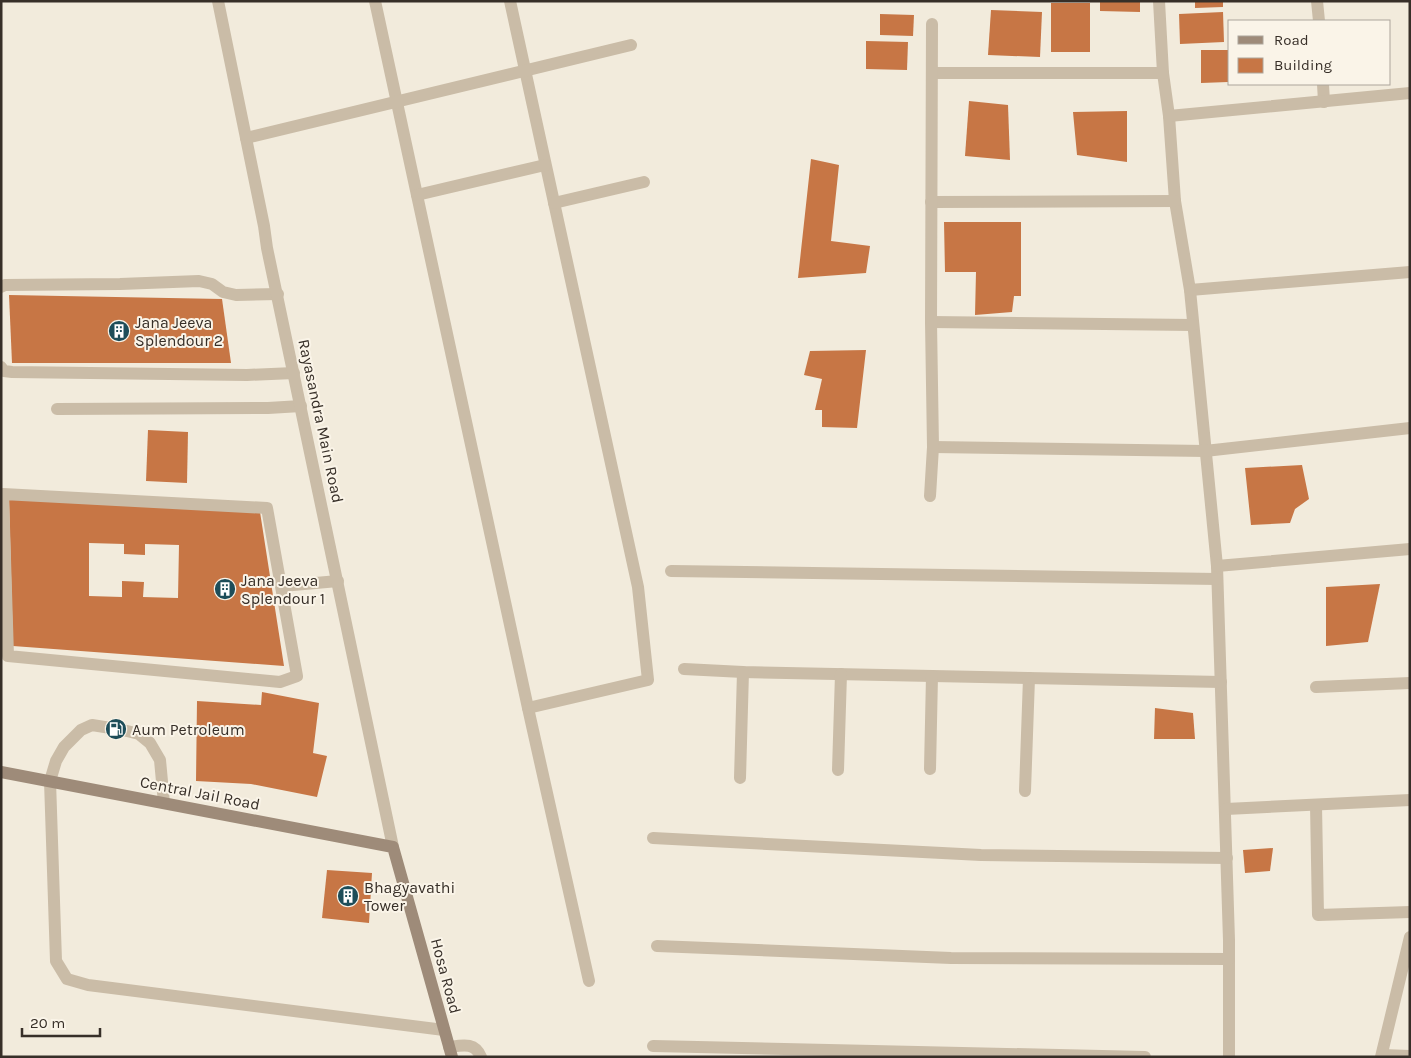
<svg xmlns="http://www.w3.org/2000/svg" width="1411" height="1058" viewBox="0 0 1411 1058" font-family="Karla,sans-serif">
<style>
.building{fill:#c77645;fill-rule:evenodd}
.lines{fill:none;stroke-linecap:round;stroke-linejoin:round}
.service{stroke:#cabca7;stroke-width:12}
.minor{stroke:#cabca7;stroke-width:12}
.tertiary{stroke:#cabca7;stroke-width:12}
.secondary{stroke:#9e8b79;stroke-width:12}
.labels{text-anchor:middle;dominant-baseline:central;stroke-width:4;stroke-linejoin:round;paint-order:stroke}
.poi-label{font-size:16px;fill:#372f28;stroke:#faf4e8;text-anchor:start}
.street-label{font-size:16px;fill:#372f28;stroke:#faf4e8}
</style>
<rect width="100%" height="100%" fill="#f2ebdc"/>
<g class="building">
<polygon points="1100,1 1140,1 1140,12 1100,11"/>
<polygon points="1195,1 1223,1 1223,7 1195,8"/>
<rect x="1051" y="3" width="39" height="49"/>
<polygon points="991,10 1042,12 1040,57 988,55"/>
<polygon points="1223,12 1224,42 1180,44 1179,14"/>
<polygon points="880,14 914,15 913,36 880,35"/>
<polygon points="866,41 908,42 907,70 866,69"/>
<polygon points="1201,50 1228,50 1228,82 1201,83"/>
<polygon points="969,101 1008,105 1010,160 965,156"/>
<polygon points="1127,111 1127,162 1077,155 1073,112"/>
<polygon points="811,159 839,165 831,241 870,246 866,273 798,278"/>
<polygon points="944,222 1021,222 1021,296 1014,296 1012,312 975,315 976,272 945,272"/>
<polygon points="9,295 222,299 231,363 12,363"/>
<polygon points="866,350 857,428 822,427 822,410 815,410 822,379 804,375 810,351"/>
<polygon points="148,430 188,432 187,483 146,481"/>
<polygon points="1302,465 1309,499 1295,509 1290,523 1251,525 1245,468"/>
<path d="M 9,499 L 260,512 L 284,666 L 13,646 ZM 89,543 L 124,544 L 124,554 L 145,555 L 145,544 L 179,545 L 178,598 L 143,597 L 144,582 L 122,581 L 122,597 L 89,596 Z"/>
<polygon points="1380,584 1368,642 1326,646 1326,587"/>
<polygon points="262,692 319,703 313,753 327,756 317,797 251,784 196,781 197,701 261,705"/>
<polygon points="1155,708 1193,713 1195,739 1154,739"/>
<polygon points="1273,848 1270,871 1245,873 1243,850"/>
<polygon points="327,870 372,873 369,923 322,918"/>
</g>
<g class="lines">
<g class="service">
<polyline points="375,1 528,708 589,981"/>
<polyline points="510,1 638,587 648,680 528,708"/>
<polyline points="246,138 631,45"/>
<polyline points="417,195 545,165"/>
<polyline points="554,203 644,182"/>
<polyline points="57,409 268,408 301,406"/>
<polyline points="50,781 56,761 64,747 81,730 92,725 123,730 139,734 150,743 160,760 164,803"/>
<path d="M 449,1047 C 463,1045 475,1042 481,1057"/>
</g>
<g class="minor">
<polyline points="1159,1 1163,73 1169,116 1175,201 1190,290 1217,566 1229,940 1229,1057"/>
<polyline points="1317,1 1319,21"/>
<polyline points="932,73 1163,73"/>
<polyline points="1323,84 1324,102"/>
<polyline points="1169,116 1410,93"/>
<polyline points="931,202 1175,201"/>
<polyline points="1,287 5,285 120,284 199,281 212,284 223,292 236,295 278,294"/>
<polyline points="1190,290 1410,272"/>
<polyline points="931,322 1193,325"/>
<polyline points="1,367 4,371 12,372 247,375 294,373"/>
<polyline points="933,447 1205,451 1410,428"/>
<polygon points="3,494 267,508 297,676 280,682 8,656"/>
<polyline points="930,496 933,447 931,322 932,24"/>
<polyline points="1217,566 1410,549"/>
<polyline points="671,571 1217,579"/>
<polyline points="282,586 338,581"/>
<polyline points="684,669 743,672 1221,682"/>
<polyline points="1316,687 1410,683"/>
<polyline points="930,769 932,676"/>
<polyline points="838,770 841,674"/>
<polyline points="740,778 743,672"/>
<polyline points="50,781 56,961 67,979 88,985 444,1030"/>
<polyline points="1025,791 1029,678"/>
<polyline points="1316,805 1318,915 1410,912"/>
<polyline points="1226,809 1410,800"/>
<polyline points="653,838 981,855 1227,858"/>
<polyline points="657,946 951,958 1229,959"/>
<polyline points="653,1046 1145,1057"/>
<polyline points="1382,1055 1410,1056"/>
<polyline points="1381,1057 1410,937"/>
</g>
<polyline class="tertiary" points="218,1 264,226 267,248 393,847"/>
<polyline class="secondary" points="1,772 393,847 452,1057"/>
</g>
<defs>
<g id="building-disc" transform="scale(1.125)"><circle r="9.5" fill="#1d4d59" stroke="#faf4e8"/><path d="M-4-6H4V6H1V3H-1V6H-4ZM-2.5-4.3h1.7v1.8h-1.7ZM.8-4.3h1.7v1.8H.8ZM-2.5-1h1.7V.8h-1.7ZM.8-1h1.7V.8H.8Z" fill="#fff"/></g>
<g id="fuel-disc" transform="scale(1.125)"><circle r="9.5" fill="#1d4d59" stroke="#faf4e8"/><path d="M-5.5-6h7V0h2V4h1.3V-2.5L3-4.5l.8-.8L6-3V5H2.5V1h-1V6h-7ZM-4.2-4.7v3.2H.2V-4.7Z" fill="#fff"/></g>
</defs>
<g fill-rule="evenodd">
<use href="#building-disc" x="119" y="331"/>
<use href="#building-disc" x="225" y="589"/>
<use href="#fuel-disc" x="116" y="729"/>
<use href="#building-disc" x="348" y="896"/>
</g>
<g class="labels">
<g class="poi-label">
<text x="135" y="322">Jana Jeeva<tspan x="135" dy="18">Splendour 2</tspan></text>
<text x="241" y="580">Jana Jeeva<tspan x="241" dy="18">Splendour 1</tspan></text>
<text x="132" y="729">Aum Petroleum</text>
<text x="364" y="887">Bhagyavathi<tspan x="364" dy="18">Tower</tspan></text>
</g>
<g class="street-label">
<text transform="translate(321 421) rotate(78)">Rayasandra Main Road</text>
<text transform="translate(200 793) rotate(11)">Central Jail Road</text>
<text transform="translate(446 976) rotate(75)">Hosa Road</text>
</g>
</g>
<rect width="1411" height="1058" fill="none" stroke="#372f28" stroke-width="5"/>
<rect x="1228" y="20" width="162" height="65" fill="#faf4e8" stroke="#aca59b"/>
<rect x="1238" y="36" width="25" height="8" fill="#9e8b79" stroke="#aca59b"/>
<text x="1274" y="45" font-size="15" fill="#372f28">Road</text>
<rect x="1238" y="58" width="25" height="15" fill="#c77645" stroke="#aca59b"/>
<text x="1274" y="70" font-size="15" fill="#372f28">Building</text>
<path d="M22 1028v8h78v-8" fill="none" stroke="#372f28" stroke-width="2.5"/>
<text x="30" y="1028" font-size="15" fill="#372f28" stroke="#faf4e8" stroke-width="4" paint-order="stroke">20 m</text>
</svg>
